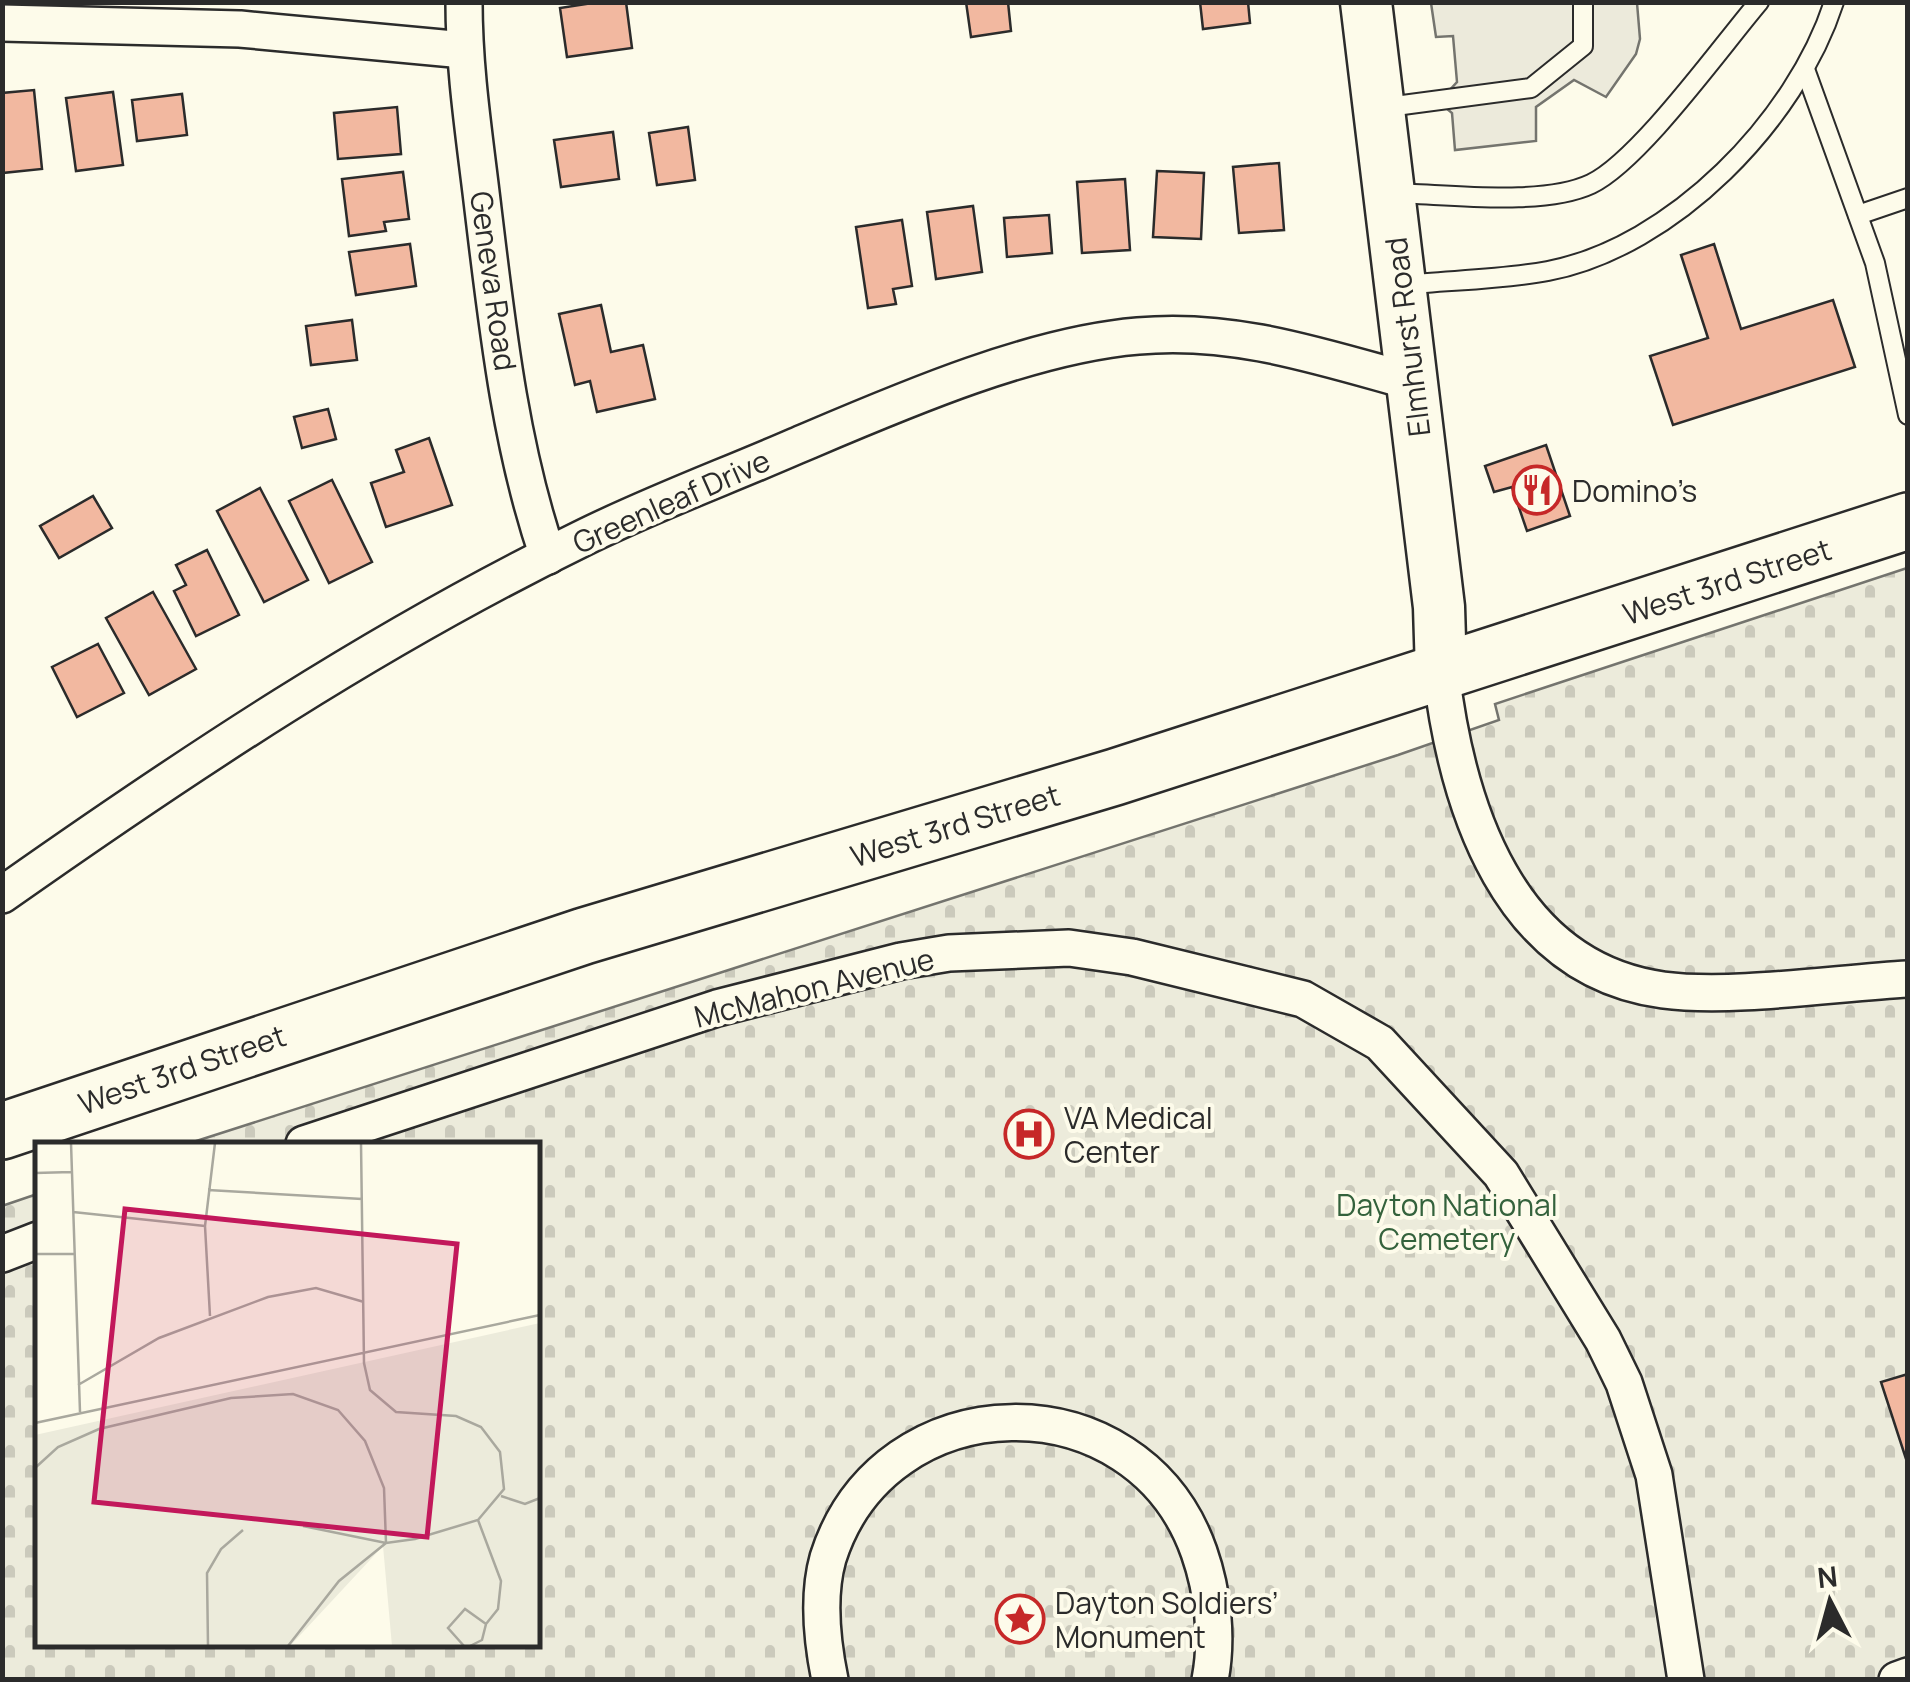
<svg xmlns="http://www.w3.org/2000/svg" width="1910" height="1682" viewBox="0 0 1910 1682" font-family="Manrope,sans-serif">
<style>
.cemetery{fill:url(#cemetery-stones);stroke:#74746e;stroke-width:2.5}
.parking{fill:#eceadb;stroke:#74746e;stroke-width:2.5}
.building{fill:#f2b8a0;stroke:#2b2b2b;stroke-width:2.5}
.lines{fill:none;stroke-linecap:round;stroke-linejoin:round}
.lane-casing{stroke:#2b2b2b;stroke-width:22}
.street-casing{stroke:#2b2b2b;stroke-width:40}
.secondary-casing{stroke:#2b2b2b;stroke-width:55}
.primary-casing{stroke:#2b2b2b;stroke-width:60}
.lane{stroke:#fdfbea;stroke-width:18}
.street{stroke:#fdfbea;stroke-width:35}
.secondary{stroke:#fdfbea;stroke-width:50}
.primary{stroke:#fdfbea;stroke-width:55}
.labels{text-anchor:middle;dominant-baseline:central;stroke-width:8;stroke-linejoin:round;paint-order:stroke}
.street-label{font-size:30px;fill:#2b2b2b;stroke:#fdfbea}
.poi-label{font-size:30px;fill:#2b2b2b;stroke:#fdfbea;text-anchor:start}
.park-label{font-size:30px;fill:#34623c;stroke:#fdfbea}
.inset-road{fill:none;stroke:#a9a89e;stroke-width:2.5}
.view{fill:#c2185b;fill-opacity:0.15;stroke:#c2185b;stroke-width:5}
.inset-edge{fill:none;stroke:#2b2b2b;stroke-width:5}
</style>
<defs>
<pattern id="cemetery-stones" width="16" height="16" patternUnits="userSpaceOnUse" patternTransform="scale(2.5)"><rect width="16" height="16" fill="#ecebdb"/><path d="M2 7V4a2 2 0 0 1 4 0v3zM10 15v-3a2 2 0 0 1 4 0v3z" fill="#cbcabc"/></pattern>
</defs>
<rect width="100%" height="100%" fill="#fdfbea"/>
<polygon class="cemetery" points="1907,568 1907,1679 3,1679 2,1206 37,1194 38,1644 538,1644 538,1144 187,1144 1398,755 1499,720 1495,704"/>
<polygon class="parking" points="1431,3 1637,3 1640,39 1636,54 1606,97 1574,80 1536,107 1536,141 1455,150 1452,113 1446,108 1447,93 1457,82 1453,36 1436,37"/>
<g class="building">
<polygon points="599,2 626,2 632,48 567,57 560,8"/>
<polygon points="966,2 1008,2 1011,31 971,37"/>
<polygon points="1200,2 1248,2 1250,23 1203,29"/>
<polygon points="34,90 42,169 2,173 2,93"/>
<polygon points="113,92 123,165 76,171 66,98"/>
<polygon points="182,94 187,135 137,141 132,100"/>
<polygon points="397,107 401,154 338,159 334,113"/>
<polygon points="688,127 695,180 657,185 649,133"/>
<polygon points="613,132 619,179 561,187 554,140"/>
<polygon points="1279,163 1284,230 1239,233 1233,167"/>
<polygon points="1157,171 1204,173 1201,239 1153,237"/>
<polygon points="403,172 409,219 384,222 386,231 349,236 342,179"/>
<polygon points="1125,179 1130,250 1082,253 1077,182"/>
<polygon points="973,206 982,272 936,279 927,212"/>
<polygon points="1049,215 1052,253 1007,257 1004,218"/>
<polygon points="902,220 912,286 893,289 896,304 868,308 856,227"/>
<polygon points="410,244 416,286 356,295 349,252"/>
<polygon points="1714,244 1741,329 1833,300 1855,367 1673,425 1650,356 1708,338 1681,255"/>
<polygon points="601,305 611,352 643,345 655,399 597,412 590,381 575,385 559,314"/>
<polygon points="352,320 357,360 311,365 306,326"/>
<polygon points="328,409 336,439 302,448 294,417"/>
<polygon points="429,438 452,505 386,527 371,483 404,472 396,450"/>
<polygon points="1546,445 1570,516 1527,531 1512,487 1494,492 1485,466"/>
<polygon points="332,480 372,562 329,583 289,501"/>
<polygon points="260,488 308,580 264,602 217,511"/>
<polygon points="93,496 112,528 59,558 40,526"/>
<polygon points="207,550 239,615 196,636 174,591 186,585 176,565"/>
<polygon points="153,592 196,669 149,695 106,618"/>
<polygon points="98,644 124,693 77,717 52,667"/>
<polygon points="1908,1374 1908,1465 1881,1382"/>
</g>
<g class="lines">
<g class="lane-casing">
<g id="lane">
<polyline points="1806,72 1875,263 1908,415"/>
<polyline points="1380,108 1531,88 1583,46 1583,2"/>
<path d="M 1391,193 C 1447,194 1542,207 1591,184 C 1639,161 1720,48 1759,2"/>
<polyline points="1858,215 1908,198"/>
<path d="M 1403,285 C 1450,280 1501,280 1548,271 C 1673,247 1796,120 1834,2"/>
</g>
</g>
<g class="street-casing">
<g id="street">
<path d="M 464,2 C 464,72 475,140 483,209 C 497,324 510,446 548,556"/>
<polyline points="2,23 240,29 464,50"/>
<path d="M 1441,672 C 1457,807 1508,969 1663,990 C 1732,999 1836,983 1908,979"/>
<path d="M 2,895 C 188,764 376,639 581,539 C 651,504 725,477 796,446 C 897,403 1029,345 1138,336 C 1234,327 1322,357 1413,382"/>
<polyline points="304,1144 717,1008 901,961 949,953 1069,948 1132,957 1303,999 1380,1043 1501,1174 1603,1340 1624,1383 1654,1475 1686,1680"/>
<polyline points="2,1254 38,1240"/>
<path d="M 830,1680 C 822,1641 817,1597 828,1558 C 884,1381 1137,1376 1199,1552 C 1213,1592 1218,1638 1210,1680"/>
<polyline points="1897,1680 1908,1676"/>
</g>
</g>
<g class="secondary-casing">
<polyline id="secondary" points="1366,2 1439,607 1441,672"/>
</g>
<g class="primary-casing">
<polyline id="primary" points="2,1131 584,936 1115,777 1908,521"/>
</g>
<use href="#lane" class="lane"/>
<use href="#street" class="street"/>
<use href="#secondary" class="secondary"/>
<use href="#primary" class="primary"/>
</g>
<defs>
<g id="restaurant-ring" transform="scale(2.5)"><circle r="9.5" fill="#fdfbea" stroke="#c62828" stroke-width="1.5"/><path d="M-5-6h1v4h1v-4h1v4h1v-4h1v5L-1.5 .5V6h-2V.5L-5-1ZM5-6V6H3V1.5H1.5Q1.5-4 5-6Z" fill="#c62828"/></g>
<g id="hospital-ring" transform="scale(2.5)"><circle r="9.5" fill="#fdfbea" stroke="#c62828" stroke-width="1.5"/><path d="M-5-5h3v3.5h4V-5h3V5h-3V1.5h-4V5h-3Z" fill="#c62828"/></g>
<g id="sight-ring" transform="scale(2.5)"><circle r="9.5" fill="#fdfbea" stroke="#c62828" stroke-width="1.5"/><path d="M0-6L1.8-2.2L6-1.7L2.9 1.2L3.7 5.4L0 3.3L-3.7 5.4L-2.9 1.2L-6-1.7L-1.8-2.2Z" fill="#c62828"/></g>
</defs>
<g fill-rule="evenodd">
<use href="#restaurant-ring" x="1537" y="490"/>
<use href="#hospital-ring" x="1029" y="1134"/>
<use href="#sight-ring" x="1020" y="1619"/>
</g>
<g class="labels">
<g class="street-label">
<text transform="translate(494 281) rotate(82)">Geneva Road</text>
<text transform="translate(1407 337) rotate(-97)">Elmhurst Road</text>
<text transform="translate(671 501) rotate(-24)">Greenleaf Drive</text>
<text transform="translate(1727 581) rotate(-18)">West 3rd Street</text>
<text transform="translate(955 825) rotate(-17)">West 3rd Street</text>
<text transform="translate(814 987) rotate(-14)">McMahon Avenue</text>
<text transform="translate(182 1069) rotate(-19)">West 3rd Street</text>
</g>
<g class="poi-label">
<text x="1572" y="490">Domino’s</text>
<text x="1064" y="1117">VA Medical<tspan x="1064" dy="34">Center</tspan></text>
<text x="1055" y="1602">Dayton Soldiers’<tspan x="1055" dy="34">Monument</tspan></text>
</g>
<g class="park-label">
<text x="1447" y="1204">Dayton National<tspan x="1447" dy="34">Cemetery</tspan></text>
</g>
</g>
<g transform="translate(35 1142)">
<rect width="505" height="505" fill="#fdfbea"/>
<path d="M 505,181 L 505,504 L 357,504 L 348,404 L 255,504 L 0,504 L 0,293 Z" fill="#ecebdb"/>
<path class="inset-road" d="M 36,1 L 45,270M 0,31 L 37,30M 173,48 L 327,57M 38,70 L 170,84M 0,112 L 39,112M 175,174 L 170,84 L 180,1M 43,243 L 124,196 L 233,155 L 281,146 L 329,160M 0,281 L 505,173M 0,326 L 23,305 L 64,287 L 196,256 L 258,252 L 303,268 L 330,299 L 349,346 L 351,401M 466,354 L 490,362 L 505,356M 443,378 L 466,439 L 463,467 L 451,482M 268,384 L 351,401 L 380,397 L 443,378 L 469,347 L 465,310 L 446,285 L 421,274 L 361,270 L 335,248 L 329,221 L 326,1M 173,504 L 172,431 L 186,407 L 208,388M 253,504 L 304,439 L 351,401M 429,504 L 413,486 L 430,467 L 451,482 L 447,498 L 435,504"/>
<path class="view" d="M 90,67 L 422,102 L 392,395 L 59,360 Z"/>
<rect width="505" height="505" class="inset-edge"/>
</g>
<rect width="1910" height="1682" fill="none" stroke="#2b2b2b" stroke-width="10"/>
<g transform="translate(1830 1602) rotate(354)" stroke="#fdfbea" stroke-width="8" paint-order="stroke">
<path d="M0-8L18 38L0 25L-18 38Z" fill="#2b2b2b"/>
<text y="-15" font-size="28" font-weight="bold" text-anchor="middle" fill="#2b2b2b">N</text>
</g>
</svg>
